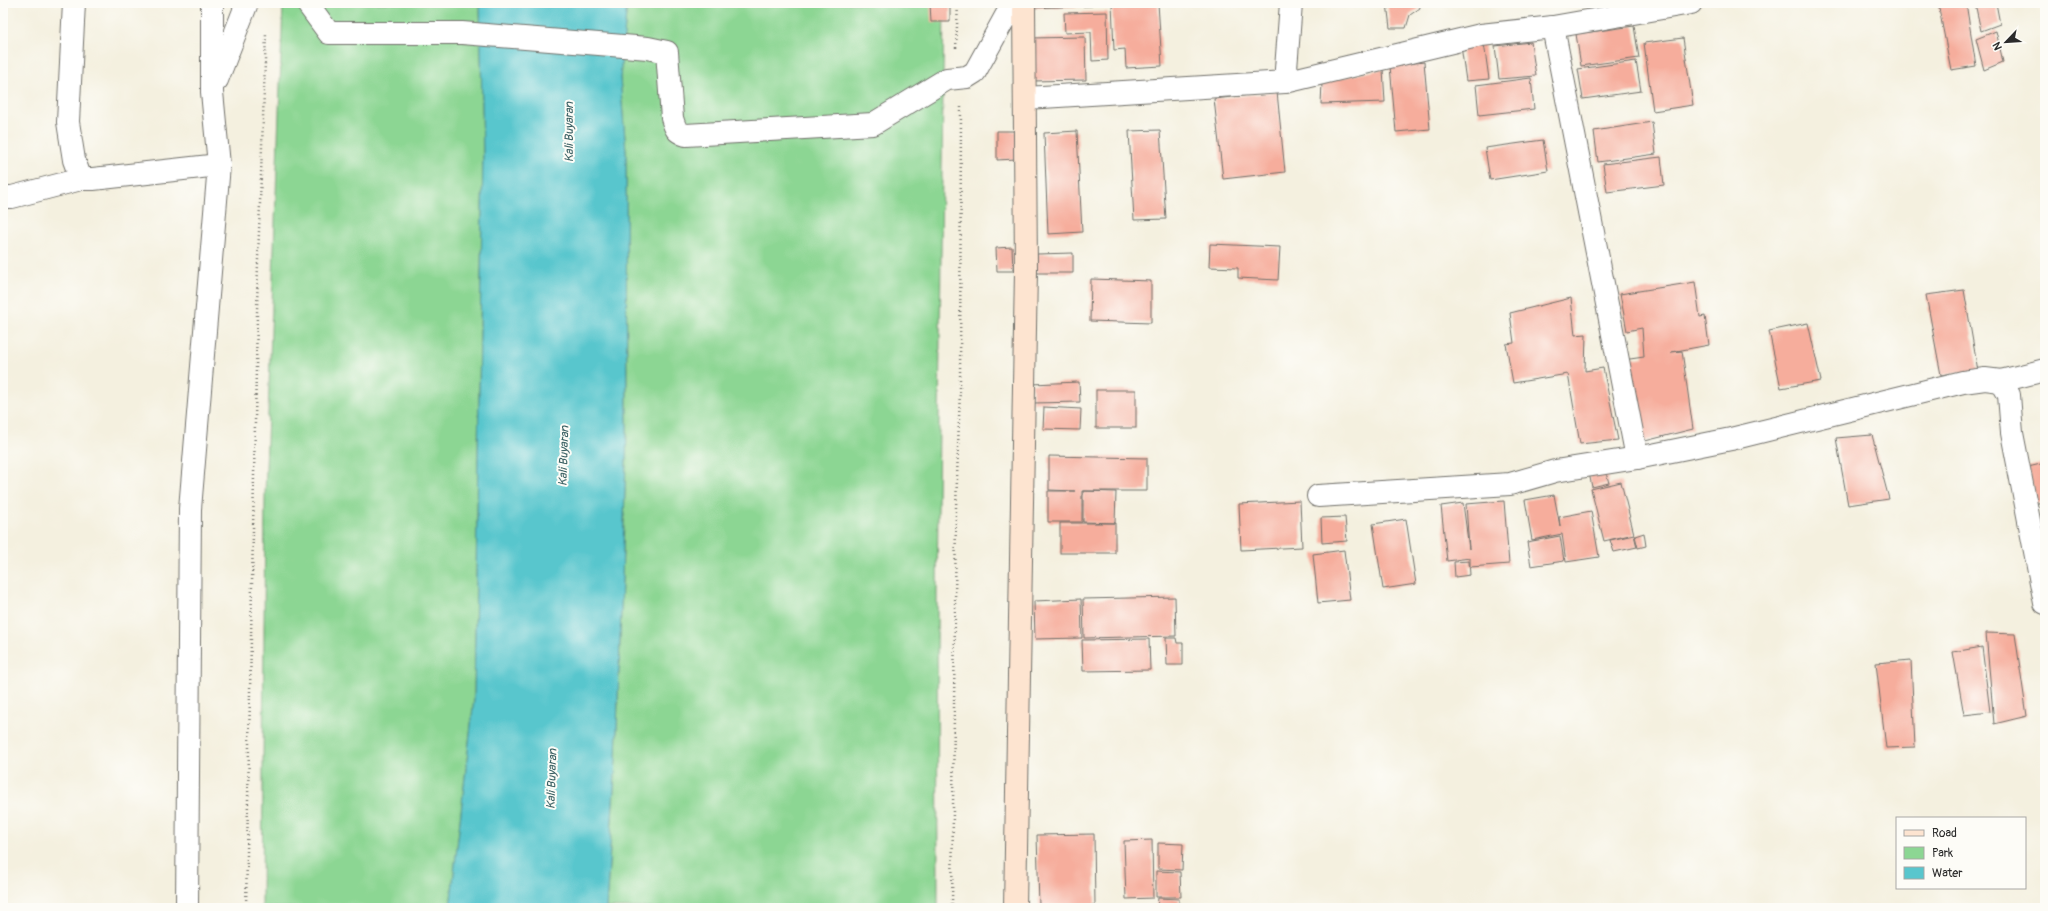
<svg xmlns="http://www.w3.org/2000/svg" width="2048" height="911" viewBox="0 0 2048 911" font-family="Pangolin,sans-serif">
<style>
.green{fill:#8cd693;stroke:#5c805f}
.water{fill:#59c6cd;stroke:#42787c}
.building{fill:#f6ad9c}
.lines{fill:none;stroke-linecap:round;stroke-linejoin:round}
.street-casing{stroke:#71706a;stroke-width:24}
.secondary-casing{stroke:#71706a;stroke-width:24}
.path{stroke:#71706a;stroke-width:2.5;stroke-dasharray:1 3;stroke-linecap:butt}
.street{stroke:#fff;stroke-width:22}
.secondary{stroke:#fde4d0;stroke-width:22}
.labels{text-anchor:middle;dominant-baseline:central;stroke-width:4;stroke-linejoin:round;paint-order:stroke}
.water-label{font-size:12px;font-style:italic;fill:#3b6164;stroke:#fdfcf7}
</style>
<rect width="100%" height="100%" fill="#fdfcf7"/>
<filter id="ink" filterUnits="userSpaceOnUse"><feTurbulence type="fractalNoise" baseFrequency=".025" numOctaves="2"/><feDisplacementMap in="SourceGraphic" scale="8" xChannelSelector="R" yChannelSelector="G"/><feConvolveMatrix kernelMatrix="1 2 1 2 8 2 1 2 1" color-interpolation-filters="sRGB"/></filter>
<filter id="wash" filterUnits="userSpaceOnUse"><feTurbulence type="fractalNoise" baseFrequency=".012" numOctaves="4" result="noise"/><feDisplacementMap in="SourceGraphic" scale="16" xChannelSelector="R" yChannelSelector="G"/><feGaussianBlur stdDeviation="0.9" result="paint"/><feColorMatrix in="noise" values="0 0 0 0 0 0 0 0 0 0 0 0 0 0 0 0 0 1.4 0 .05"/><feComposite in="paint" operator="in"/></filter>
<g filter="url(#wash)">
<rect width="100%" height="100%" fill="#f4f0df"/>
<g class="green">
<polygon points="283,3 480,3 483,154 474,699 450,908 262,908 265,496"/>
<polygon points="627,3 944,3 937,591 938,908 606,908 616,759 627,430 626,151 620,78"/>
</g>
<polygon class="water" points="480,3 627,3 620,78 626,151 627,430 616,759 606,908 450,908 474,699 483,154"/>
<g id="blocks">
<g class="building">
<polygon points="930,3 950,3 950,22 931,22"/>
<polygon points="1028,3 1092,3 1092,6 1028,8"/>
<polygon points="1112,3 1158,3 1162,66 1126,68 1125,49 1114,50"/>
<polygon points="1387,3 1419,3 1420,8 1410,15 1406,28 1390,28"/>
<polygon points="1938,3 1966,3 1976,66 1951,70"/>
<polygon points="1975,3 1996,3 2000,24 1981,31"/>
<polygon points="1107,12 1108,60 1092,61 1091,32 1065,33 1064,13"/>
<polygon points="1634,26 1639,58 1581,66 1576,34"/>
<polygon points="1996,31 2003,62 1984,70 1976,39"/>
<polygon points="1085,37 1086,80 1031,81 1030,38"/>
<polygon points="1683,38 1693,105 1653,111 1644,43"/>
<polygon points="1531,42 1536,76 1499,79 1495,46"/>
<polygon points="1484,43 1489,79 1466,81 1461,46"/>
<polygon points="1636,61 1641,91 1583,99 1578,69"/>
<polygon points="1424,62 1430,129 1396,132 1390,66"/>
<polygon points="1383,69 1385,102 1321,104 1322,82"/>
<polygon points="1531,78 1534,109 1479,115 1476,85"/>
<polygon points="1277,92 1285,172 1223,179 1214,99"/>
<polygon points="1652,122 1656,154 1598,162 1594,131"/>
<polygon points="1160,130 1166,219 1134,220 1129,131"/>
<polygon points="997,131 1017,131 1016,159 997,160"/>
<polygon points="1077,131 1082,232 1048,234 1044,133"/>
<polygon points="1543,140 1548,171 1490,180 1485,148"/>
<polygon points="1661,157 1664,185 1607,192 1603,164"/>
<polygon points="1210,244 1280,247 1278,280 1238,278 1238,268 1209,267"/>
<polygon points="1012,247 1013,271 997,271 996,248"/>
<polygon points="1073,253 1073,273 1037,273 1037,254"/>
<polygon points="1091,279 1151,281 1151,323 1090,321"/>
<polygon points="1695,282 1700,317 1705,316 1709,345 1671,352 1682,351 1693,429 1637,443 1623,360 1644,357 1642,328 1627,331 1620,294"/>
<polygon points="1964,290 1978,371 1941,375 1926,295"/>
<polygon points="1571,298 1575,335 1586,334 1585,371 1603,368 1618,440 1580,444 1568,374 1513,383 1506,344 1514,343 1510,313"/>
<polygon points="1808,323 1821,381 1781,388 1769,331"/>
<polygon points="1079,382 1080,402 1033,403 1032,384"/>
<rect x="1096" y="390" width="40" height="38"/>
<polygon points="1044,407 1081,409 1080,430 1043,429"/>
<polygon points="1872,435 1889,499 1848,505 1836,438"/>
<polygon points="1049,456 1147,458 1147,491 1082,491 1082,522 1048,522 1048,491 1075,491 1049,490"/>
<polygon points="2045,463 2045,501 2035,504 2028,467"/>
<polygon points="1605,469 1609,483 1592,487 1589,473"/>
<polygon points="1621,482 1634,534 1604,541 1591,489"/>
<polygon points="1083,491 1116,492 1115,523 1083,522"/>
<polygon points="1554,495 1560,526 1559,517 1591,511 1599,557 1566,562 1562,534 1532,540 1525,500"/>
<polygon points="1300,501 1302,547 1241,550 1239,504"/>
<polygon points="1504,501 1509,564 1470,567 1470,558 1447,561 1441,506 1463,503 1469,549 1466,504"/>
<polygon points="1345,517 1347,541 1322,543 1321,518"/>
<polygon points="1406,519 1416,584 1383,589 1373,524"/>
<rect x="1060" y="523" width="55" height="30"/>
<polygon points="1644,533 1646,546 1638,548 1635,536"/>
<polygon points="1634,535 1637,547 1614,552 1610,540"/>
<polygon points="1560,536 1564,561 1531,566 1527,542"/>
<polygon points="1344,550 1350,600 1318,603 1313,554"/>
<polygon points="1469,561 1470,575 1455,577 1454,562"/>
<polygon points="1175,597 1176,636 1084,638 1083,599"/>
<polygon points="1081,599 1082,638 1035,639 1034,601"/>
<polygon points="1986,633 2015,634 2027,716 1994,724"/>
<polygon points="1166,638 1176,638 1177,643 1183,643 1183,665 1167,665"/>
<polygon points="1149,639 1150,670 1083,671 1082,640"/>
<polygon points="1982,647 1990,712 1964,715 1953,652"/>
<polygon points="1911,660 1915,747 1886,748 1876,663"/>
<polygon points="1094,834 1095,906 1039,906 1037,835"/>
<polygon points="1152,840 1153,898 1126,899 1124,841"/>
<polygon points="1158,843 1183,844 1182,870 1158,869"/>
<polygon points="1156,871 1180,872 1181,897 1156,897"/>
<polygon points="1158,898 1179,899 1179,908 1157,908"/>
</g>
</g>
</g>
<g filter="url(#ink)">
<use href="#blocks" fill-opacity="0" stroke="#71706a" stroke-width="1"/>
<g class="lines">
<g class="street-casing">
<g id="street">
<polyline points="74,3 68,122 74,160 81,179 93,179 219,165"/>
<path d="M 307,3 L 329,33 L 462,33 L 648,48 L 667,52 L 672,118 C 675,128 676,132 686,135 L 873,124 L 947,79 L 967,77 L 975,72 L 1013,3"/>
<polyline points="1291,3 1285,82 1481,35 1553,27 1691,3"/>
<polyline points="1553,27 1637,458"/>
<polyline points="217,80 247,3"/>
<polyline points="1026,98 1285,82"/>
<polyline points="3,197 12,197 81,179"/>
<polyline points="2001,381 2045,370"/>
<polyline points="1318,496 1510,484 1555,471 1637,458 1731,439 1963,382 1985,379 2001,381 2009,395 2012,433 2045,603"/>
<polyline points="187,908 190,509 219,165 212,92 212,3"/>
</g>
</g>
<g class="secondary-casing">
<polyline id="secondary" points="1015,908 1026,270 1024,3"/>
</g>
<g class="path">
<polyline points="956,48 958,3"/>
<polyline points="246,908 258,260 266,33"/>
<polyline points="952,908 956,508 960,389 961,105"/>
</g>
<use href="#street" class="street"/>
<use href="#secondary" class="secondary"/>
</g>
</g>
<g class="labels">
<g class="water-label">
<text transform="translate(569 132) rotate(-90)">Kali Buyaran</text>
<text transform="translate(564 456) rotate(-88)">Kali Buyaran</text>
<text transform="translate(552 779) rotate(-88)">Kali Buyaran</text>
</g>
</g>
<rect width="2048" height="911" fill="none" stroke="#fdfcf7" stroke-width="16"/>
<rect x="1896" y="817" width="130" height="72" fill="#fdfcf7" stroke="#a9a8a5"/>
<rect x="1904" y="830" width="20" height="6" fill="#fde4d0" stroke="#a9a8a5"/>
<text x="1932" y="837" font-size="12" fill="#2b2b2b">Road</text>
<rect x="1904" y="847" width="20" height="12" fill="#8cd693" stroke="#a9a8a5"/>
<text x="1932" y="857" font-size="12" fill="#2b2b2b">Park</text>
<rect x="1904" y="867" width="20" height="12" fill="#59c6cd" stroke="#a9a8a5"/>
<text x="1932" y="877" font-size="12" fill="#2b2b2b">Water</text>
<g transform="translate(2006 42) rotate(245)" stroke="#fdfcf7" stroke-width="3" paint-order="stroke">
<path d="M0-3L7 15L0 10L-7 15Z" fill="#2b2b2b"/>
<text y="-6" font-size="11" font-weight="bold" text-anchor="middle" fill="#2b2b2b">N</text>
</g>
</svg>
